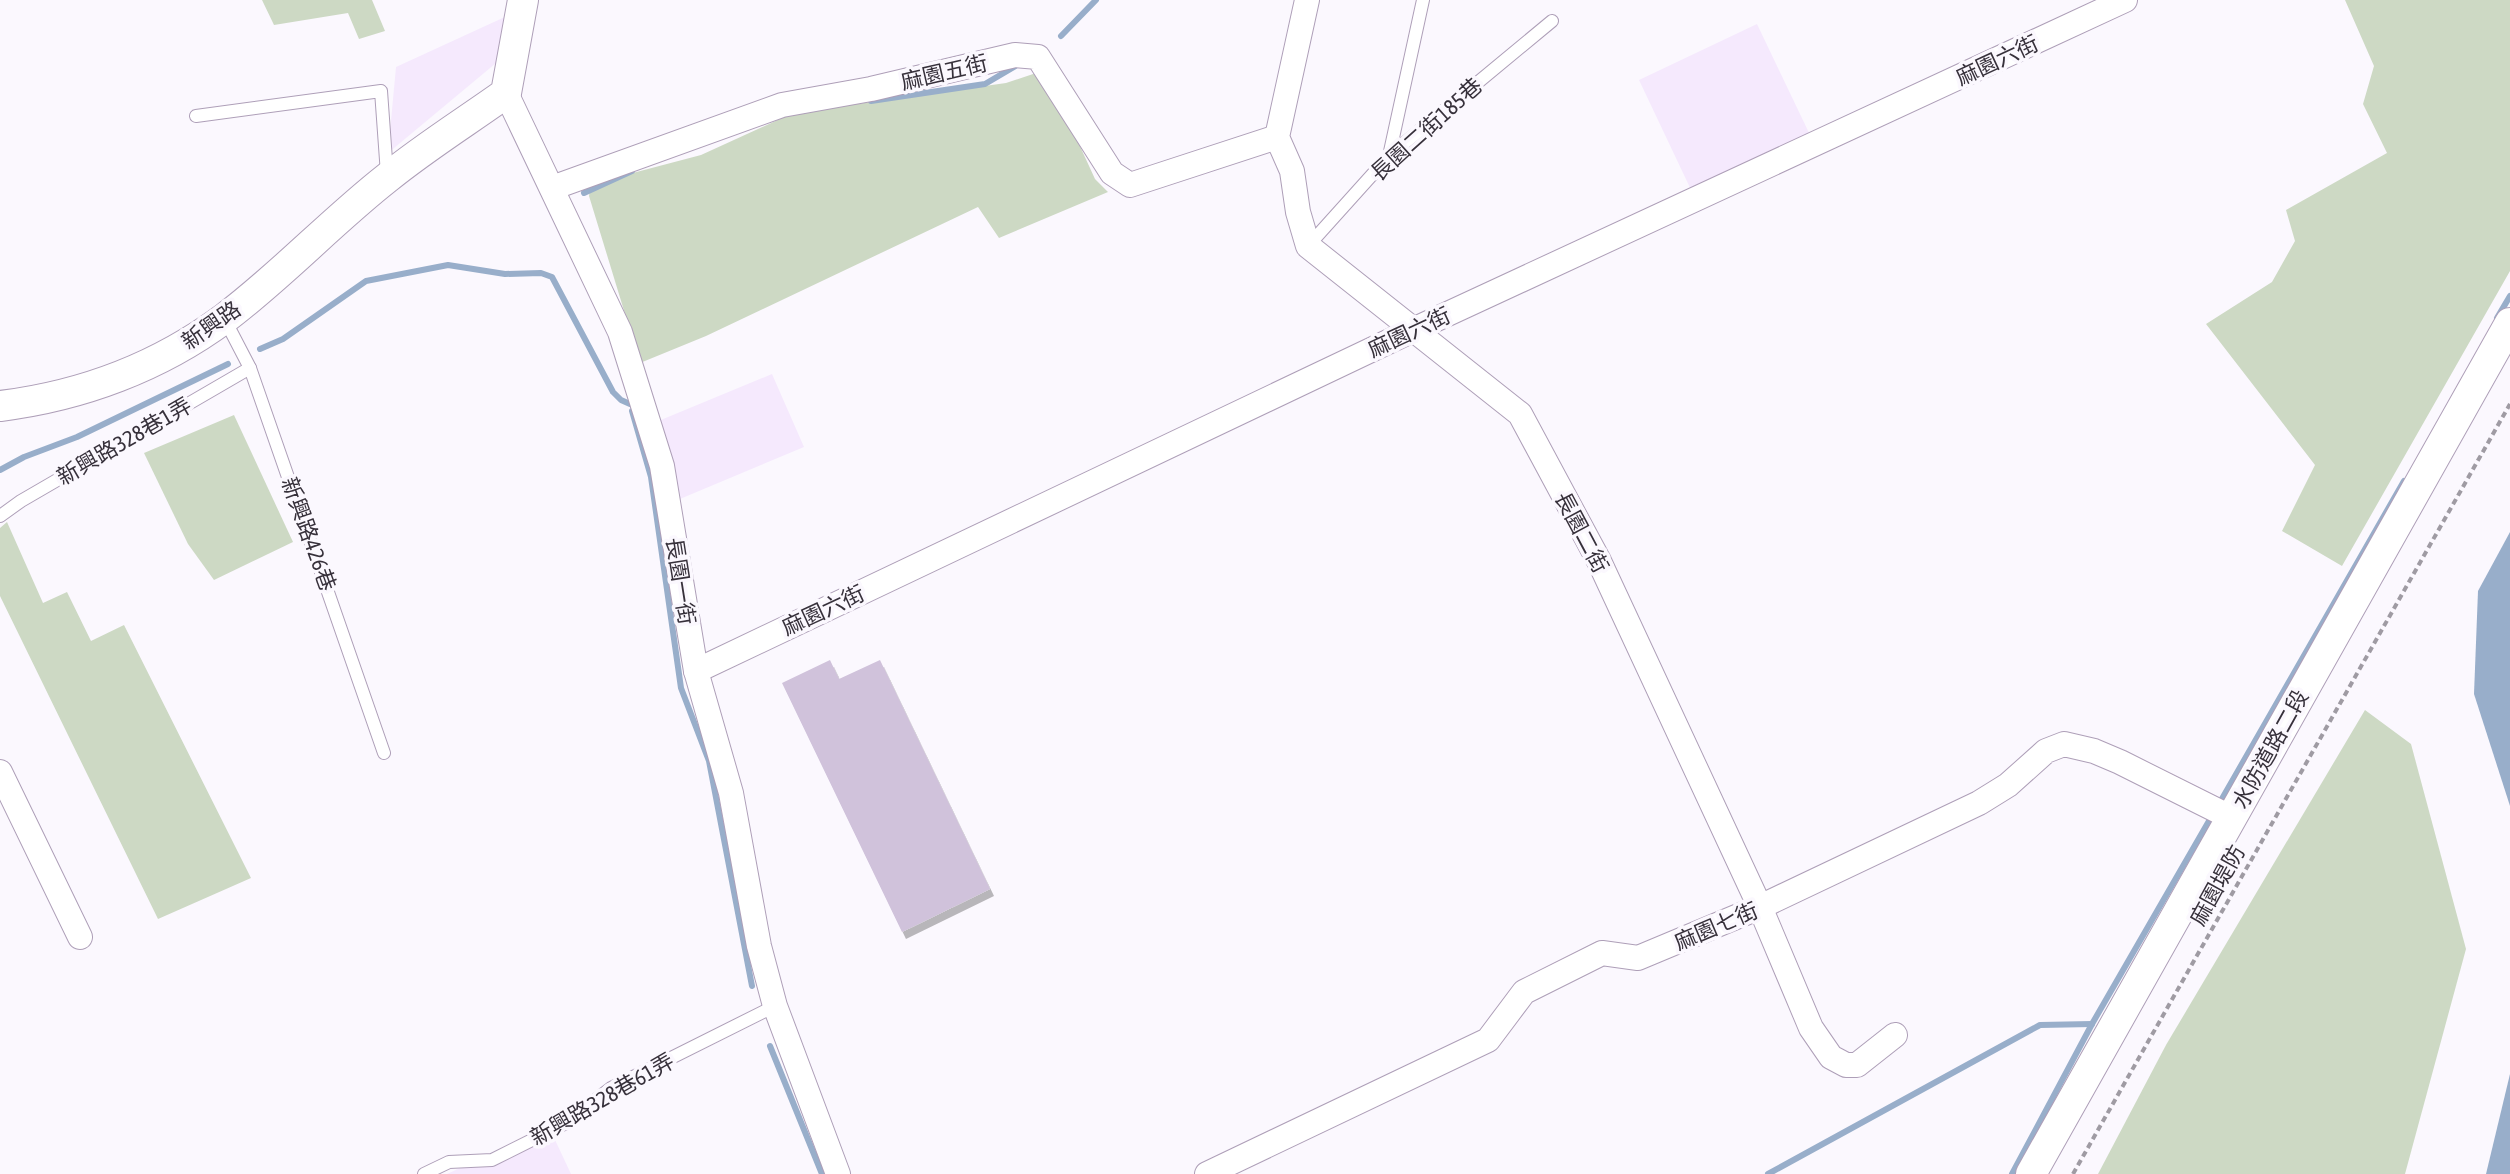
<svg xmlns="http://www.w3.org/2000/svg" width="2510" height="1174" viewBox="0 0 2510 1174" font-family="'Asap Condensed','Noto Sans TC',sans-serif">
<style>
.built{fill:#f5e9fd}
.green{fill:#cdd9c4}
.water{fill:#98aeca}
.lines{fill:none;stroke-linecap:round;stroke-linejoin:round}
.stream{stroke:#98aeca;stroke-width:6}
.building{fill:#d0c2db;filter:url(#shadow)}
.service-casing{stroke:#ae9fb8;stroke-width:14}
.minor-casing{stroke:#ae9fb8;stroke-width:26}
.tertiary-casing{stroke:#ae9fb8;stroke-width:32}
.path{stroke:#9f9ba3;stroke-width:4;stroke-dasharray:6 4;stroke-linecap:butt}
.service{stroke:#fff;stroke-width:12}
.minor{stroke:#fff;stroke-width:24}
.tertiary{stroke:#fff;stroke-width:30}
.labels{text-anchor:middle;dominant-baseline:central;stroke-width:7;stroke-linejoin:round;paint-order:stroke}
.street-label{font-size:22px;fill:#37313b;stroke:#fbf8fe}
</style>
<defs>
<filter id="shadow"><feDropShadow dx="4" dy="7" stdDeviation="0" flood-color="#0004"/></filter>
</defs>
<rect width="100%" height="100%" fill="#fbf8fe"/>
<g class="built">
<polygon points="507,16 502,58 388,153 396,67"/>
<polygon points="1757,24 1811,137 1693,194 1639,80"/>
<polygon points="772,374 804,447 668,504 656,422"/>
<polygon points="549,1127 571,1174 447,1174"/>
</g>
<g class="green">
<polygon points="262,0 372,0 385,31 359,39 348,13 274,25"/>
<polygon points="2345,0 2510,0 2510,271 2342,566 2282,531 2315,465 2206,324 2272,282 2295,241 2286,210 2387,153 2363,104 2374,66"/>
<polygon points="1045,70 1095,179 1108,192 999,238 978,207 706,336 640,363 589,196 591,184 701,155 793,113 1006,83"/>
<polygon points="234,415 293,542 214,580 188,544 144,453"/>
<polygon points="7,522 43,603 67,592 91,641 124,625 251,878 158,919 0,596 0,528"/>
<polygon points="2365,710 2411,744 2466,949 2405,1174 2098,1174 2166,1045"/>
</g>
<g class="water">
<polygon points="2510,532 2510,806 2474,694 2478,591"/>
<polygon points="2510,1074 2510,1174 2486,1174"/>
</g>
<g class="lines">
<g class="stream">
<polyline points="1061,36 1096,0"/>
<polyline points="871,101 985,84 1017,65"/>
<polyline points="584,193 632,171"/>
<polyline points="2497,318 2510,296"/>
<polyline points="260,349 283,339 366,281 448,265 505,274 541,273 552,277 613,392 621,400 630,404"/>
<polyline points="632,411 651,477 681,688 709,761 752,986"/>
<polyline points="0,470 24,457 77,437 228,364"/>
<polyline points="2219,804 2404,481"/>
<polyline points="770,1046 822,1174"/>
<polyline points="1768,1174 2040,1025 2092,1024"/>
<polyline points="2012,1174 2092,1024 2213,814"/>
</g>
</g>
<polygon class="building" points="830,660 839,679 880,660 990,889 902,932 782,683"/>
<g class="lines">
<g class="service-casing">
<g id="service">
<polyline points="196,116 381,91 387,174"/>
<polyline points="1389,156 1423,0"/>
<polyline points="1308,246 1389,156 1552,21"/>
<polyline points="224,318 250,368 384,753"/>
<polyline points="0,516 21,501 250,368"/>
<polyline points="424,1174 449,1162 492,1160 564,1124 611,1088 775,1006"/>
</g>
</g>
<g class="minor-casing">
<g id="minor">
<polyline points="1307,0 1277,137 1292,171 1298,212 1308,246 1520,414 1599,561 1760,907 1811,1028 1831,1057 1846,1065 1857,1065 1895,1035"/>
<polyline points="506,93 620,332 662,466 696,671 731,793 759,946 775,1006 838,1174"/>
<polyline points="552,188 782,105 871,89 1015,55 1038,57 1112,173 1130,185 1277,137"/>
<polyline points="696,671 1413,330 2125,0"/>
<polyline points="0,772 80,937"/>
<polyline points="1207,1174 1488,1040 1524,992 1602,953 1638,958 1760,907 1979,803 2008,785 2046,751 2064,744 2094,751 2120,762 2232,818"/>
</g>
</g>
<g class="tertiary-casing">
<g id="tertiary">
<path d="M 0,406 C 81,396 159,367 225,318 C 282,275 331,222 387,178 C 425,147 467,121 506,93 L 523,0"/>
<polyline points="2031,1174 2510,323"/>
</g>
</g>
<polyline class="path" points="2073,1174 2510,404"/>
<use href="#service" class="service"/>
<use href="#minor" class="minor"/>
<use href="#tertiary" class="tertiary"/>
</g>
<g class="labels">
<g class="street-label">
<text transform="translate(1997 60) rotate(-25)">麻園六街</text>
<text transform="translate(944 72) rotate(-13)">麻園五街</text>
<text transform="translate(1426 129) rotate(-42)">長園二街185巷</text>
<text transform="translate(211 325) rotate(-35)">新興路</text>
<text transform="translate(1409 332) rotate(-25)">麻園六街</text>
<text transform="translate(124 441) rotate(-30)">新興路328巷1弄</text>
<text transform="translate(1582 532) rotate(62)">長園二街</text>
<text transform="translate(309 534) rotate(70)">新興路426巷</text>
<text transform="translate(681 581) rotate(81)">長園一街</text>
<text transform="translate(823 610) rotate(-25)">麻園六街</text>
<text transform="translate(2270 749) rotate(-61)">水防道路二段</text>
<text transform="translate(2217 885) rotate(-61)">麻園堤防</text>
<text transform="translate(1716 926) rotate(-23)">麻園七街</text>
<text transform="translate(602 1099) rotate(-30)">新興路328巷61弄</text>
</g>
</g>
</svg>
